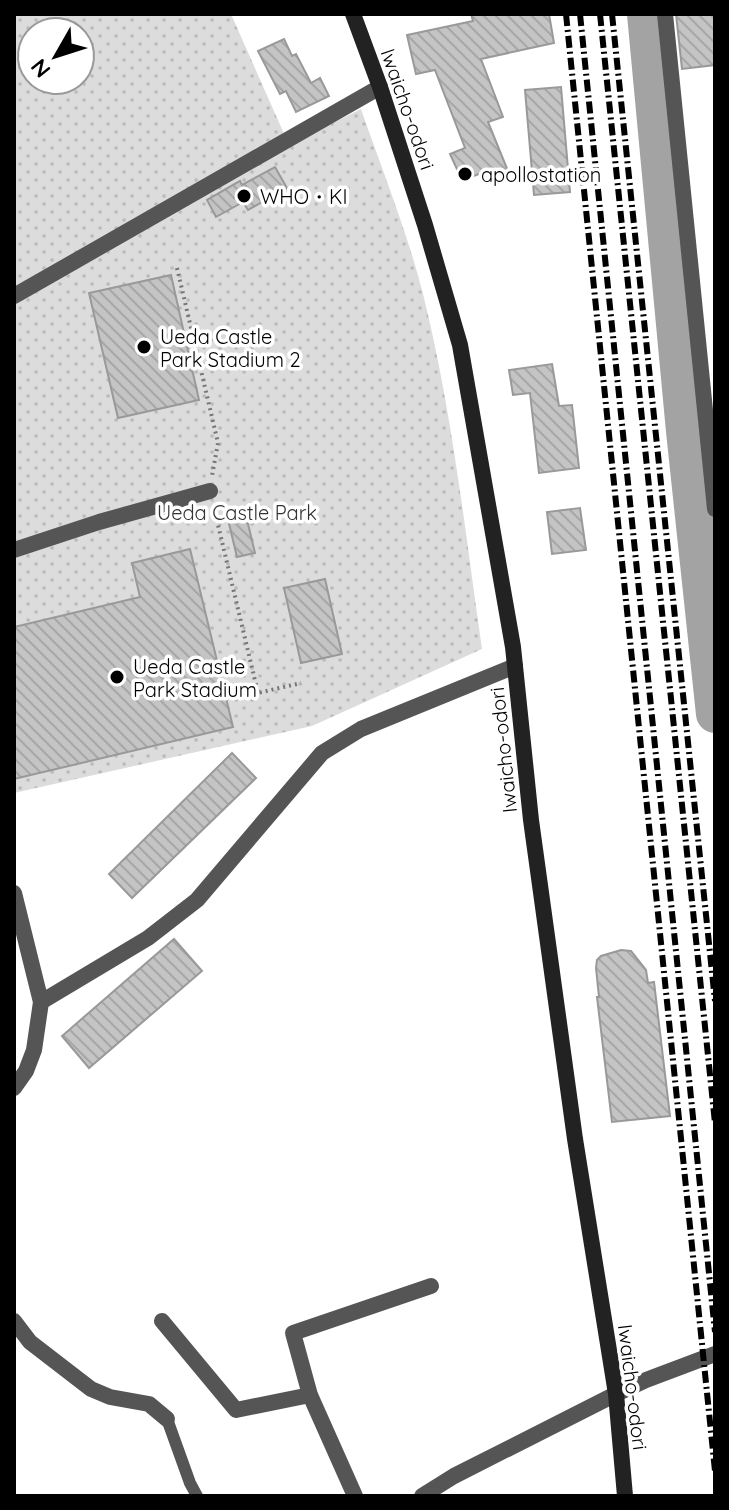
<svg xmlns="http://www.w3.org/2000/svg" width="729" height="1510" viewBox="0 0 729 1510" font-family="Quicksand,sans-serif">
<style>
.park{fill:url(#park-dots);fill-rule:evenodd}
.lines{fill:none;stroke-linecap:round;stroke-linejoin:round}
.river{stroke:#a3a3a3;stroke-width:38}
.building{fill:url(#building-back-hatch);stroke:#999;stroke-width:2}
.path{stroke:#777;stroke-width:4;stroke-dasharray:2 4;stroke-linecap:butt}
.lane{stroke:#555;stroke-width:12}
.street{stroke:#555;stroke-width:16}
.secondary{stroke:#222;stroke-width:16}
.rail{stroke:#000;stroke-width:6;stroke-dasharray:12 4 2 4;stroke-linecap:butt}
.poi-dot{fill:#000;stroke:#fff;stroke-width:3}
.labels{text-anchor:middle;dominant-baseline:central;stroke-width:7;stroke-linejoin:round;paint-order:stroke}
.street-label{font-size:20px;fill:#000;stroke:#fff}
.poi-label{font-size:20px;fill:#000;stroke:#fff;text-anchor:start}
.park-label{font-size:20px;fill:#333;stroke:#fff}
</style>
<defs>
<pattern id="park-dots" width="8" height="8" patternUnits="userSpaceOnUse" patternTransform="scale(2)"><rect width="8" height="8" fill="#dcdcdc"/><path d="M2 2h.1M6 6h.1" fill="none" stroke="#bbb" stroke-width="1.8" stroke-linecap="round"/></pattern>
<pattern id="building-back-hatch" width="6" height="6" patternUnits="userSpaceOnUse" patternTransform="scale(2)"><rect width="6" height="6" fill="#c4c4c4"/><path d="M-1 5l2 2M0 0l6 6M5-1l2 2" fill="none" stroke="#a7a7a7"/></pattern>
</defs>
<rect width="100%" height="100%" fill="#fff"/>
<path class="park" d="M 14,14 L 231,14 L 289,145 L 361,109 C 382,170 407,231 423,294 C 452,410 465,531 482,649 L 312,726 L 14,793 ZM 32,32 L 80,32 L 80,80 L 32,80 Z"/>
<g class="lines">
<polyline class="river" points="646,14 685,431 715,714"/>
</g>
<g class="building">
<polygon points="471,14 549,14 554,43 481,59 503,117 488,122 508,171 486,180 482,173 462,180 450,154 465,148 435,70 416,74 407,35 473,21"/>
<polygon points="676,14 715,14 715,65 682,69"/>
<polygon points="284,39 292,56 296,54 311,83 320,78 329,96 296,112 286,91 280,94 258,51"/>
<polygon points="561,87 570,192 534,195 525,90"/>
<polygon points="275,167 287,188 248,210 243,202 216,217 207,200 240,181 242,185"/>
<polygon points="171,275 199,400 118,418 89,293"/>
<polygon points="552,364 559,406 572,405 579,468 539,473 530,393 513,395 509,370"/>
<polygon points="244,507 255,553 237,557 226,511"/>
<polygon points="580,508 586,550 552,554 547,512"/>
<polygon points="190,549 233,727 14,779 14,627 140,597 132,563"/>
<polygon points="325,579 342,654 301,663 284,588"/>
<polygon points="232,753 256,778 132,898 109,874"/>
<polygon points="174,939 202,971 89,1068 62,1036"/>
<polygon points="621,950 631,951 646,970 648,983 654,982 670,1116 612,1122 597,997 599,997 596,968 597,960 601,956"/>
</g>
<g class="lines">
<g class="path">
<polyline points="177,268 218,443 212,476"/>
<polyline points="214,508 258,693 301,683"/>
</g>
<polyline class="lane" points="167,1419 190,1483 197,1496"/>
<g class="street">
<polyline points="665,14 715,509"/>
<polyline points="14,296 380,87"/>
<polyline points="14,550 99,522 210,491"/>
<polyline points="14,893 41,1002 34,1050 26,1071 14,1088"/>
<polyline points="41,1002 148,938 197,900 322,753 361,729 515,666"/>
<polyline points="14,1321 30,1342 91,1389 110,1397 149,1404 167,1419"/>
<polyline points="162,1321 236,1410 310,1395"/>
<polyline points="355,1496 310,1395 293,1333 431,1286"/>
<polyline points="422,1496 454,1476 616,1394 646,1380 715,1354"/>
</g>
<polyline class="secondary" points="353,14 380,87 425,225 460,345 513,647 531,820 575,1139 616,1394 625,1496"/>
<g class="rail">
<polyline points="566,14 715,1471"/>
<polyline points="580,14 715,1332"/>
<polyline points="600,14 715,1123"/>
<polyline points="612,14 715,1001"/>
</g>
</g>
<g class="poi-dot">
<circle cx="465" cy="174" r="8"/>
<circle cx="244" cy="196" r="8"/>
<circle cx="144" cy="347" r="8"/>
<circle cx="117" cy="677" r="8"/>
</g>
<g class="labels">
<g class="street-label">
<text transform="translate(408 109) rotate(71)">Iwaicho-odori</text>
<text transform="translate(503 750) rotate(-96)">Iwaicho-odori</text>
<text transform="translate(633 1387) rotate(83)">Iwaicho-odori</text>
</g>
<g class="poi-label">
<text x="481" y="174">apollostation</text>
<text x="260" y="196">WHO・KI</text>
<text x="160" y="336">Ueda Castle<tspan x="160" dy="23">Park Stadium 2</tspan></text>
<text x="133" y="666">Ueda Castle<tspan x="133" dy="23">Park Stadium</tspan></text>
</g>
<g class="park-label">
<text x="237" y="512">Ueda Castle Park</text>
</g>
</g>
<rect width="729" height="1510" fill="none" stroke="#000000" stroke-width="32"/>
<g transform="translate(56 56) rotate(231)"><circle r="38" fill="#ffffff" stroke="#999999" stroke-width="2"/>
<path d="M0-6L14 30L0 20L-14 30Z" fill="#000000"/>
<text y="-12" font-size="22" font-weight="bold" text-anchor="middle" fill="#000000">N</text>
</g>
</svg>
